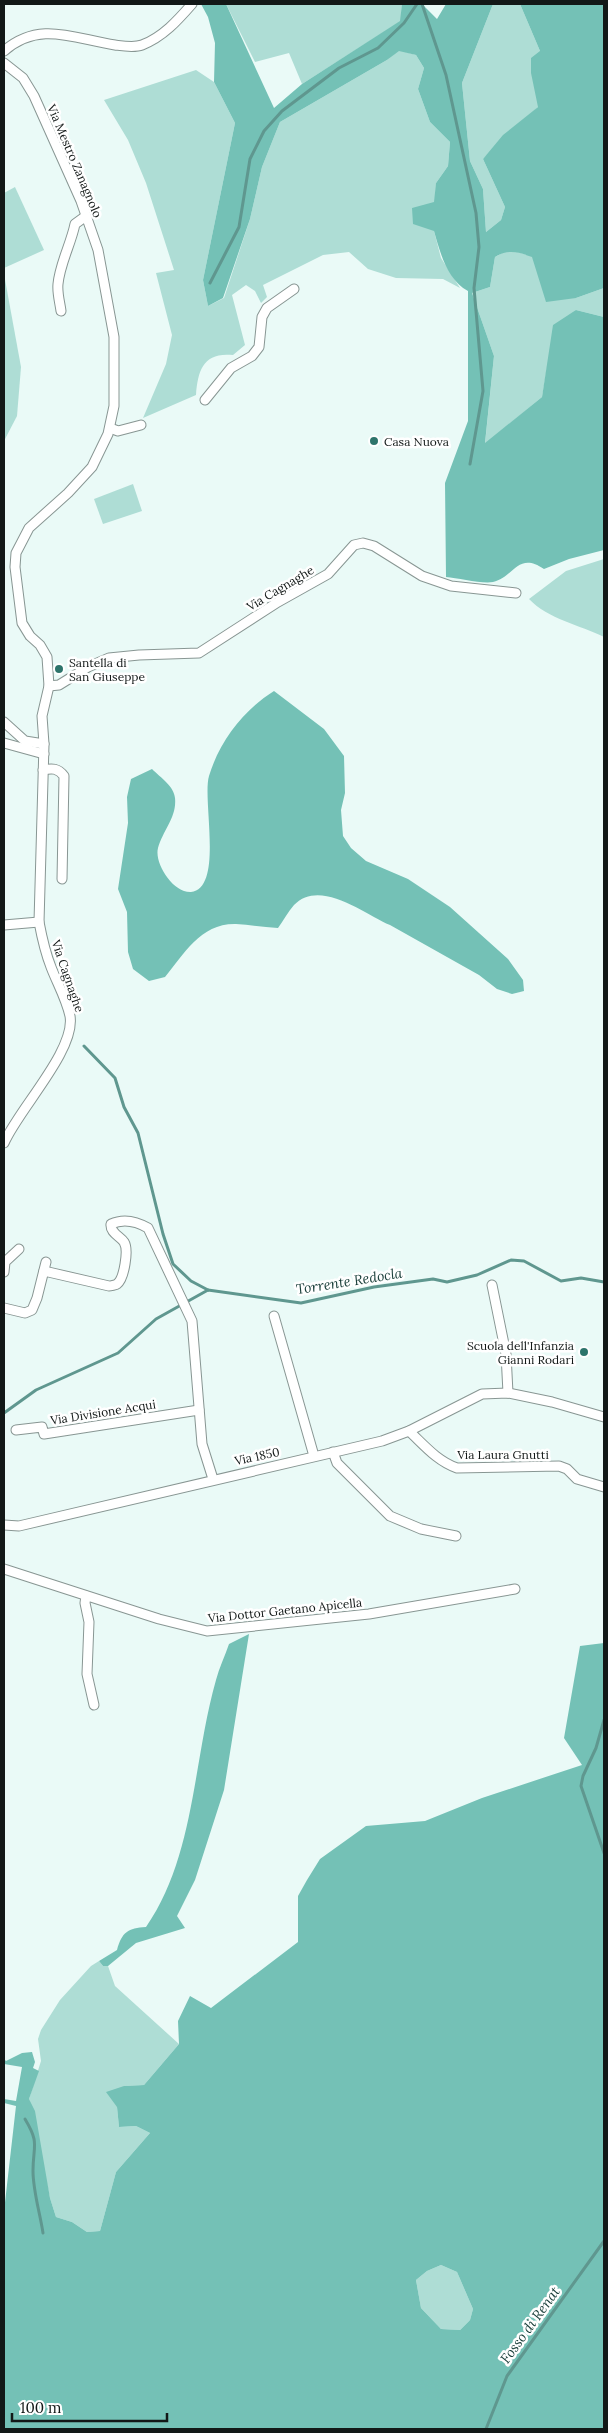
<svg xmlns="http://www.w3.org/2000/svg" width="608" height="2433" viewBox="0 0 608 2433" font-family="Lora,serif">
<style>
.green{fill:#aeddd5}
.forest{fill:#74c1b6;fill-rule:evenodd}
.lines{fill:none;stroke-linecap:round;stroke-linejoin:round}
.stream{stroke:#5f978f;stroke-width:3}
.minor-casing{stroke:#889693;stroke-width:11}
.minor{stroke:#fff;stroke-width:9}
.poi-dot{fill:#2d746b;stroke:#fff;stroke-width:2}
.labels{text-anchor:middle;dominant-baseline:central;stroke-width:5;stroke-linejoin:round;paint-order:stroke}
.street-label{font-size:12px;fill:#121817;stroke:#fff}
.poi-label{font-size:12px;fill:#121817;stroke:#fff;text-anchor:start}
.water-label{font-size:14px;font-style:italic;fill:#183d38;stroke:#fff}
</style>
<rect width="100%" height="100%" fill="#eafaf7"/>
<g class="green">
<polygon points="226,4 402,4 401,21 302,84 289,53 255,62"/>
<polygon points="493,4 520,4 540,51 538,107 483,159 505,207 501,220 486,232 483,189 470,161 462,83"/>
<path d="M 399,50 L 416,55 L 424,68 L 418,89 L 430,122 L 450,142 L 448,166 L 436,183 L 434,231 L 441,258 L 460,288 L 443,279 L 396,278 L 368,269 L 349,252 L 323,255 L 263,285 L 267,297 L 261,303 L 255,291 L 246,285 L 232,295 L 245,345 L 233,355 C 204,352 198,369 196,395 L 143,418 L 166,364 L 172,335 L 156,273 L 174,270 L 146,183 L 128,140 L 104,100 L 196,70 L 214,82 L 235,123 L 203,280 L 208,306 L 224,298 L 250,219 L 262,167 L 280,122 L 387,60 Z"/>
<polygon points="15,187 44,250 4,268 4,193"/>
<polygon points="504,252 517,252 532,256 576,298 604,288 604,317 576,310 547,368 542,397 485,444 494,356 472,293 490,287 495,257"/>
<polygon points="4,274 21,367 17,416 4,441"/>
<polygon points="133,484 142,511 103,524 94,499"/>
<path d="M 604,559 L 604,637 C 580,625 548,619 529,599 L 566,571 Z"/>
<polygon points="99,1961 103,1966 108,1966 115,1986 179,2044 144,2085 124,2086 117,2107 119,2127 136,2126 150,2133 116,2172 100,2231 87,2232 72,2222 56,2217 50,2198 29,2099 41,2061 38,2039 41,2030 60,2000 91,1966"/>
<polygon points="441,2265 457,2272 473,2309 470,2320 460,2330 441,2329 421,2308 416,2280 427,2271"/>
</g>
<g class="forest">
<path d="M 201,4 L 226,4 L 274,108 L 302,84 L 400,21 L 402,4 L 422,4 L 437,19 L 446,4 L 493,4 L 462,83 L 470,161 L 483,189 L 486,232 L 501,220 L 505,207 L 483,159 L 503,135 L 538,107 L 531,73 L 531,58 L 540,51 L 520,4 L 604,4 L 604,288 L 576,298 L 546,302 L 532,257 C 518,252 508,249 495,257 L 490,287 L 472,293 L 494,356 L 485,443 L 542,397 L 553,325 L 576,310 L 604,317 L 604,550 L 569,559 L 544,569 C 518,551 514,577 493,582 C 482,584 458,578 446,577 L 445,483 L 468,421 L 468,291 C 447,280 440,252 434,231 L 413,224 L 412,208 L 434,202 L 436,183 L 448,166 L 450,142 L 430,122 L 418,89 L 424,68 L 416,55 L 399,51 L 387,60 L 280,122 L 262,167 L 250,219 L 223,298 L 208,306 L 203,280 L 235,123 L 214,82 L 215,43 L 208,17 Z"/>
<path d="M 274,691 L 324,729 L 344,756 L 345,793 L 341,810 L 343,836 L 351,848 L 366,861 L 408,879 L 450,907 L 508,959 L 523,980 L 524,991 L 512,994 L 497,989 L 479,975 L 390,925 C 364,914 320,878 294,905 C 288,912 283,921 278,928 C 264,927 250,925 236,924 C 201,923 184,954 165,977 L 149,981 L 133,969 L 128,952 L 127,912 L 118,889 L 128,823 L 127,797 L 131,779 L 152,769 C 161,778 174,786 175,798 C 177,817 163,830 158,848 C 154,863 173,893 191,892 C 224,888 202,800 209,776 C 220,740 244,710 274,691 Z"/>
<path d="M 249,1634 L 224,1790 L 195,1880 L 177,1916 L 185,1928 L 136,1943 L 108,1966 L 103,1966 L 99,1961 L 117,1950 C 122,1932 128,1928 146,1927 C 195,1857 193,1760 216,1680 C 219,1668 225,1656 229,1644 Z"/>
<path d="M 604,1643 L 604,2429 L 4,2429 L 4,2211 L 16,2106 L 4,2103 L 4,2099 L 16,2101 L 22,2067 L 4,2064 L 4,2059 L 6,2061 L 22,2053 L 32,2052 L 35,2062 L 33,2068 L 39,2071 L 29,2099 L 35,2111 L 50,2198 L 56,2217 L 72,2222 L 87,2232 L 100,2231 L 116,2172 L 150,2133 L 136,2126 L 119,2127 L 117,2107 L 106,2092 L 124,2086 L 144,2085 L 179,2044 L 178,2021 L 190,1996 L 211,2008 L 298,1942 L 298,1896 L 307,1880 L 320,1859 L 366,1826 L 425,1821 L 482,1798 L 582,1765 L 564,1738 L 580,1646 ZM 441,2265 L 457,2272 L 473,2309 L 470,2320 L 460,2330 L 441,2329 L 421,2308 L 416,2280 L 427,2271 Z"/>
</g>
<g class="lines">
<g class="stream">
<polyline points="422,4 446,75 476,213 479,247 474,288 483,391 470,464"/>
<polyline points="210,283 239,227 250,159 264,131 282,111 339,68 378,48 404,23 417,4"/>
<polyline points="84,1046 115,1078 124,1107 138,1133 163,1234 173,1264 191,1281 208,1290"/>
<polyline points="4,1413 36,1390 118,1353 156,1319 208,1290 301,1303 374,1287 433,1279 447,1282 477,1275 511,1260 524,1261 561,1281 581,1278 604,1282"/>
<polyline points="604,1720 596,1748 583,1776 581,1786 604,1853"/>
<path d="M 25,2119 C 40,2144 33,2145 33,2171 C 33,2191 40,2213 43,2233"/>
<polyline points="486,2429 507,2376 604,2241"/>
</g>
<g class="minor-casing">
<g id="minor">
<path d="M 4,51 C 40,20 74,39 115,45 C 123,46 134,48 142,45 C 163,37 178,20 192,4"/>
<path d="M 4,63 L 23,78 L 34,96 L 81,201 L 98,250 L 114,337 L 114,406 L 108,434 L 92,467 L 68,493 L 29,528 L 16,553 L 15,567 L 22,623 L 30,636 L 40,645 L 47,657 L 49,686 L 42,716 L 44,744 L 39,922 C 42,938 45,952 51,967 C 57,983 66,998 70,1016 C 76,1050 18,1110 4,1143"/>
<path d="M 61,311 C 60,303 57,293 58,284 C 60,263 71,244 75,224 L 86,216"/>
<polyline points="205,400 231,368 252,356 259,347 262,317 267,308 294,289"/>
<polyline points="110,428 118,431 141,425"/>
<polyline points="49,686 59,685 88,667 109,658 139,655 199,653 278,602 328,574 354,545 363,543 374,546 422,576 451,586 516,593"/>
<polyline points="4,722 25,741 44,744"/>
<polyline points="4,743 44,754"/>
<path d="M 43,770 C 52,768 58,768 64,776 L 62,879"/>
<polyline points="4,925 39,922"/>
<path d="M 44,1271 L 109,1286 C 110,1286 116,1285 117,1284 C 124,1279 129,1250 124,1242 C 120,1236 110,1233 111,1224 C 124,1218 136,1221 148,1228 L 192,1321 L 202,1444 L 213,1479"/>
<polyline points="4,1272 5,1262 19,1249"/>
<polyline points="492,1285 506,1354 508,1393"/>
<polyline points="4,1308 25,1313 32,1310 37,1298 46,1262"/>
<polyline points="274,1316 314,1456"/>
<polyline points="16,1430 42,1427 44,1434 199,1410"/>
<path d="M 409,1431 C 424,1445 437,1461 457,1468 L 559,1466 L 567,1469 L 577,1479 L 604,1487"/>
<polyline points="333,1452 337,1463 390,1516 421,1529 456,1536"/>
<polyline points="4,1525 19,1526 382,1441 409,1431 482,1394 508,1393 552,1402 604,1417"/>
<polyline points="4,1569 159,1619 207,1631 369,1614 515,1589"/>
<polyline points="86,1596 85,1603 89,1622 87,1674 94,1705"/>
</g>
</g>
<use href="#minor" class="minor"/>
</g>
<g class="poi-dot">
<circle cx="374" cy="441" r="5"/>
<circle cx="59" cy="669" r="5"/>
<circle cx="584" cy="1352" r="5"/>
</g>
<g class="labels">
<g class="street-label">
<text transform="translate(75 161) rotate(67)">Via Mestro Zanagnolo</text>
<text transform="translate(280 588) rotate(-31)">Via Cagnaghe</text>
<text transform="translate(68 976) rotate(71)">Via Cagnaghe</text>
<text transform="translate(103 1412) rotate(-9)">Via Divisione Acqui</text>
<text x="503" y="1454">Via Laura Gnutti</text>
<text transform="translate(257 1456) rotate(-12)">Via 1850</text>
<text transform="translate(285 1610) rotate(-6)">Via Dottor Gaetano Apicella</text>
</g>
<g class="poi-label">
<text x="384" y="441">Casa Nuova</text>
<text x="69" y="662">Santella di<tspan x="69" dy="14">San Giuseppe</tspan></text>
<text x="574" y="1345" text-anchor="end">Scuola dell'Infanzia<tspan x="574" dy="14">Gianni Rodari</tspan></text>
</g>
<g class="water-label">
<text transform="translate(349 1281) rotate(-9)">Torrente Redocla</text>
<text transform="translate(530 2325) rotate(-54)">Fosso di Renat</text>
</g>
</g>
<rect width="608" height="2433" fill="none" stroke="#121817" stroke-width="10"/>
<path d="M12 2413v8h155v-8" fill="none" stroke="#121817" stroke-width="2.5"/>
<text x="20" y="2413" font-size="15" fill="#121817" stroke="#ffffff" stroke-width="4" paint-order="stroke">100 m</text>
</svg>
